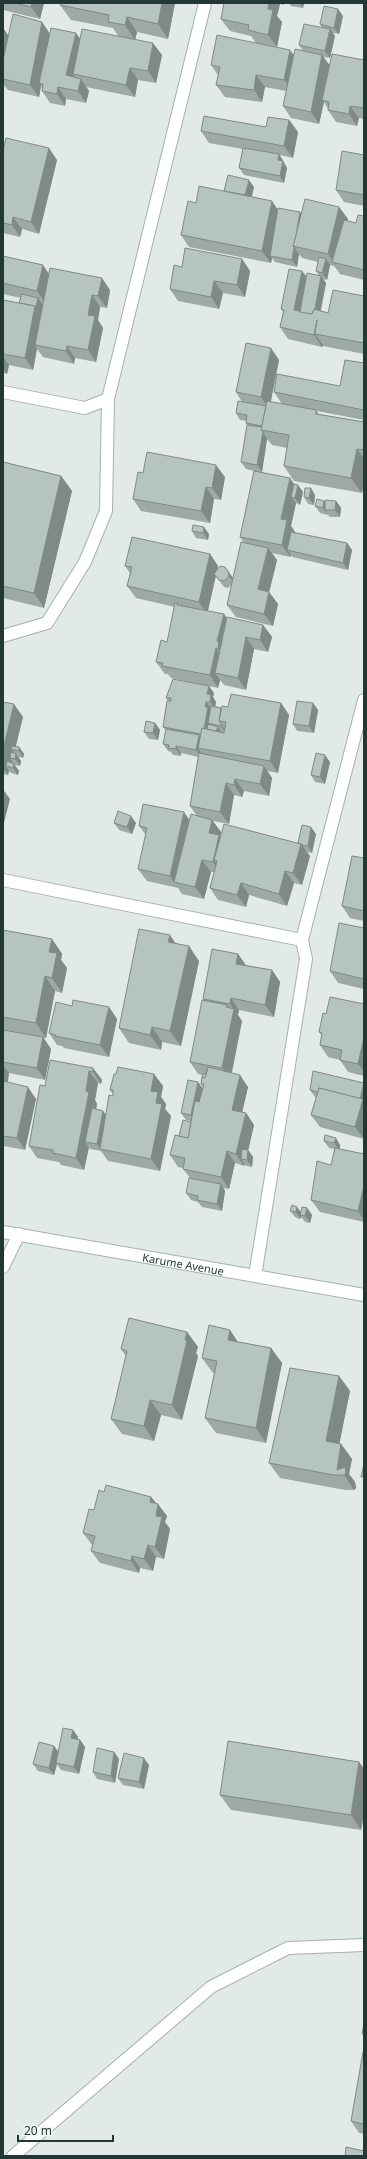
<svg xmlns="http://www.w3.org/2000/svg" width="367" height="2159" viewBox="0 0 367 2159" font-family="'Noto Sans',sans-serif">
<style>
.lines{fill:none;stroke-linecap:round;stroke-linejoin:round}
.service-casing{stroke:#a4b1ae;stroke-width:14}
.minor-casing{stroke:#a4b1ae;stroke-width:14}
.secondary-casing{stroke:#a1b4af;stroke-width:14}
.service{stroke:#fff;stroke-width:12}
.minor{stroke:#fff;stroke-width:12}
.secondary{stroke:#fff;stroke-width:12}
.wall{fill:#9da9a5}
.shaded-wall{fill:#7f8986}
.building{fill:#b6c4c0;stroke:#7f8986}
.labels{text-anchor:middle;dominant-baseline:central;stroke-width:3;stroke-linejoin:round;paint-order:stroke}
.street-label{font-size:11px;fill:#233835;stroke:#f1f7f4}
</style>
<rect width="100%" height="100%" fill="#e1eae7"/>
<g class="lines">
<g class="service-casing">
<g id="service">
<polyline points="3,1267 19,1234"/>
<polyline points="13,2156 211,1987 288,1948 364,1945"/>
</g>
</g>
<g class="minor-casing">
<g id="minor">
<polyline points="3,392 85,408 108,399 205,3"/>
<polyline points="3,636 47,623 85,562 106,511 108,399"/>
<polyline points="3,880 302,940"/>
<polyline points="255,1276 306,959 302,940 364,700"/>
</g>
</g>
<g class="secondary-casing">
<g id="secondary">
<path id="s1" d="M 3,1232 L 364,1295"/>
</g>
</g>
<use href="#service" class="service"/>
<use href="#minor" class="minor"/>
<use href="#secondary" class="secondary"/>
</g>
<g class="wall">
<polygon points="3,3 44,3 40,19 3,10"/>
<polygon points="175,3 168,39 137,32 135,40 119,37 113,28 71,20 60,5"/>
<polygon points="224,3 284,3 284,5 280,4 277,16 282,22 277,47 256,43 251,36 230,31 221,19"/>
<polygon points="289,3 304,3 303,8 291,6"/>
<polygon points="343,16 339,34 333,33 335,36 330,58 323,57 329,65 364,60 364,119 359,118 357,126 336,122 328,110 328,109 324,102 319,124 291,118 283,106 286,91 265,87 262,102 225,97 216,85 218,75 211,65 294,55 303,51 299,45 322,28 320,24"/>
<polygon points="42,22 50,34 76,33 80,39 162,55 156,83 138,80 135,97 86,87 89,91 86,103 66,99 65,106 50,103 42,91 42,88 41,86 39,97 8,90 3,84 3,28 8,35"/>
<polygon points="289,120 298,132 293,158 280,155 287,168 284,183 244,175 239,168 243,149 209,143 201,131 266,127"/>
<polygon points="3,151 57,160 39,234 22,229 20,237 3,233"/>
<polygon points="364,155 364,206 344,202 336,190"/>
<polygon points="254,187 252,197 278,209 301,214 339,207 348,219 347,221 356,223 364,216 364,280 340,274 334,266 330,265 327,280 323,279 326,283 321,311 328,313 364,296 364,354 323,346 323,345 322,347 288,339 280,327 283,312 281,309 302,271 307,277 319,276 316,271 318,262 302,258 299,254 297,267 275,262 272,258 271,263 189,247 181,235 196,203 224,191"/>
<polygon points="3,256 49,273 110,290 107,308 100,307 98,320 103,328 96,362 75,358 74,364 43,357 37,349 33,370 9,365 7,374 3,373 3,300 19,303 21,298 3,294"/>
<polygon points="242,259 250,271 245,297 223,293 219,309 178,301 170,289 182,267"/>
<polygon points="279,360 271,402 282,404 274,392 340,386 364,363 364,420 317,411 319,414 364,422 364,483 362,493 294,481 284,466 287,448 272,445 267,439 262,472 294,484 303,492 300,505 296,503 291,526 295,533 347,543 352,550 348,570 292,557 291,555 290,557 272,553 277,560 269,592 278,604 273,626 236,617 227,605 232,584 228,588 224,587 216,576 208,611 224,614 227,618 263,625 272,637 268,652 254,649 246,690 224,685 220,680 218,688 171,678 168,674 165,674 156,662 167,642 175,607 136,598 127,586 130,573 125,566 210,554 218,566 217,571 228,571 233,579 244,543 240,537 254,471 246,469 241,462 247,425 246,423 246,421 240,420 236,413 242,402 236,392"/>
<polygon points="3,462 61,476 72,491 44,608 3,598"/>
<polygon points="143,473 225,477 221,500 214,499 210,523 141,511 133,499"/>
<polygon points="315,495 314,505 308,504 304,497"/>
<polygon points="325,501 336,501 341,508 340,517 330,517 328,515 320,513 315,506"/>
<polygon points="192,531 209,534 208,540 196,538"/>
<polygon points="214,693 213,697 216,702 215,706 221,708 281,703 289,715 278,773 267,771 272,778 269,796 244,791 242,797 234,795 229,824 213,821 221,832 220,836 220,837 298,843 316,834 312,853 307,852 310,856 302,885 294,883 287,906 249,895 246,907 218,900 210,888 214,872 211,872 204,899 182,894 178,888 147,881 138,869 146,835 139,826 189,820 197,816 190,806 198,757 181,753 181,756 173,755 171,752 168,751 163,744 166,731 163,727 168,701 166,698"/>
<polygon points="3,702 23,717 15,746 19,747 24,754 23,758 18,757 21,761 20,766 15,765 19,771 18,775 11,773 9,771 8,775 3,774"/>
<polygon points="313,703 318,710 314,733 297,731 293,724"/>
<polygon points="155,723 160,730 158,740 149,739 144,732"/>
<polygon points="330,762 325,784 315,782 311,775"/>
<polygon points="114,823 136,823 132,834 119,830"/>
<polygon points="364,858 364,921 350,918 342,906"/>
<polygon points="364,928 364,989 338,983 330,971"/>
<polygon points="3,930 52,939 62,954 61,960 67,968 62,993 55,991 46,1038 43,1038 51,1049 45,1080 9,1073 8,1082 36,1099 25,1150 4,1146 3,1152"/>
<polygon points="175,943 199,961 181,1046 162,1042 161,1050 129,1043 119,1028"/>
<polygon points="238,954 246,965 272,970 280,982 274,1017 239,1010 238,1015 242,1021 232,1073 248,1087 242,1112 246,1113 254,1125 248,1150 253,1157 252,1167 246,1166 245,1164 244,1166 235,1163 229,1189 223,1188 225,1191 222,1211 202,1207 198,1202 191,1200 186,1193 190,1178 183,1169 183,1168 178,1167 170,1155 179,1136 191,1122 191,1121 186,1120 181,1113 198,1082 203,1089 203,1088 201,1084 202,1075 198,1074 190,1062 204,1001 203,999"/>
<polygon points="364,1004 364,1076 348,1072 340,1060 328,1057 320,1045 322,1036 319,1032 326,1014"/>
<polygon points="72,1006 109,1007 117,1019 109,1057 64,1048 62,1046 57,1045 49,1033"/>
<polygon points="93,1068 102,1080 101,1084 98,1083 95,1100 97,1104 96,1109 103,1111 106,1115 113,1096 113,1094 110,1090 116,1074 154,1074 163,1086 161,1097 166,1104 165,1109 171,1116 160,1171 108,1161 101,1151 90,1149 89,1147 84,1170 61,1165 59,1162 37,1158 29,1146 45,1086"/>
<polygon points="364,1083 364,1139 320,1127 311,1115 316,1097 315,1097 310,1090"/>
<polygon points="324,1141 340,1145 340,1149 364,1154 364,1222 320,1212 311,1200 331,1165 335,1149 329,1148"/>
<polygon points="297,1207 300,1212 307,1208 312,1215 310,1223 305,1222 301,1217 300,1219 295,1217 290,1211"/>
<polygon points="187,1332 198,1347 196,1353 198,1356 182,1420 161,1415 154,1441 122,1434 111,1419 126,1356 121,1349"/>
<polygon points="238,1342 271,1348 282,1363 266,1443 216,1433 205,1418 214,1373 213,1373 202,1358"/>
<polygon points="339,1376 350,1391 339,1443 341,1444 352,1459 349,1474 355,1482 356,1488 354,1490 345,1490 280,1478 269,1463"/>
<polygon points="104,1492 151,1497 167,1516 165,1522 170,1529 164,1559 156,1557 153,1571 140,1568 139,1573 100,1563 91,1551 93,1545 92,1545 83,1533 94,1510"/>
<polygon points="73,1730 78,1737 77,1739 80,1740 85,1747 79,1774 61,1770 57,1764 54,1775 38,1771 33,1764 54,1746 58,1751"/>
<polygon points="114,1752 119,1759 115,1783 97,1779 93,1772"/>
<polygon points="359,1762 364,1769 364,1814 361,1830 231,1810 220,1795"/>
<polygon points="149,1765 144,1789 123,1785 118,1778"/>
<polygon points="364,2052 364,2134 359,2133 351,2121"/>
</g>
<g class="shaded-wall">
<polygon points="32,3 44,3 40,19 31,7"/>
<polygon points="162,3 175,3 168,39 158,24"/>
<polygon points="269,3 279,3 280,4 277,16 282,22 277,47 268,35 268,9"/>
<polygon points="299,3 304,3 303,8"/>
<polygon points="338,9 343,16 339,34 334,28"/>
<polygon points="127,17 137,32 135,40 125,25"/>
<polygon points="42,22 50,34 39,83 41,86 39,97 30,85"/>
<polygon points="3,28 10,38 3,68"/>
<polygon points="330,29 335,36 330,58 325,51"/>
<polygon points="76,33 85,45 73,74 77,79 66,75"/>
<polygon points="153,43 162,55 156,83 148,71"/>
<polygon points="290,50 299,62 293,92 284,80"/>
<polygon points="322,55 331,67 322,100 324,102 319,124 311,112"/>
<polygon points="130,68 138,80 135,97 126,85"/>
<polygon points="256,75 265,87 262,102 254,90"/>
<polygon points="81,79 89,91 86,103 78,91"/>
<polygon points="58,87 66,99 65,106 57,94"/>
<polygon points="350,106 359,118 357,126 349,114"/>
<polygon points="289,120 298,132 293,158 284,146"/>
<polygon points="49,148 57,160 39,234 31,222"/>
<polygon points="279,154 287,168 284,183 280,176 278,160"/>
<polygon points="249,180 254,187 250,202 245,195"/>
<polygon points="272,201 280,213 270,256 272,258 271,263 262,251"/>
<polygon points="339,207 348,219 337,264 334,263 328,254"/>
<polygon points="300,212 305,219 294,246"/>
<polygon points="13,217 22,229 20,237 12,225"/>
<polygon points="294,247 299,254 297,267 292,260"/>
<polygon points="242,259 250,271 245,297 237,285"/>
<polygon points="326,259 330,265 327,280 322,273"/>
<polygon points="43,265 51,277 45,303 37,291"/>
<polygon points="302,271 311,283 304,316 294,310"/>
<polygon points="321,276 326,283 318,322 315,334 323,345 322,347 314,335 313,318"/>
<polygon points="102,278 110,290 107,308 98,296"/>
<polygon points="214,281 223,293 219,309 211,297"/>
<polygon points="92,295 100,307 98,320 103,328 96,362 88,350 88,315"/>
<polygon points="38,298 43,305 35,345 37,349 33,370 25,358 35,306"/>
<polygon points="67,346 75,358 74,364 66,351"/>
<polygon points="271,348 279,360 269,409 261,397"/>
<polygon points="3,357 9,365 7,374 3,368"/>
<polygon points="263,432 267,439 262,472 257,465"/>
<polygon points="357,449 364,459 364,483 362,493 351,478"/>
<polygon points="216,465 225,477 221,500 212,488"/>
<polygon points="61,476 72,491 44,608 34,593"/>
<polygon points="290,478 297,488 298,485 303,492 300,505 295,498 291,497 296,503 291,526 295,532 292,551 287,550 291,555 290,557 282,545 281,519"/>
<polygon points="206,487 214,499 210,523 201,511"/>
<polygon points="311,488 315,495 314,505 309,498"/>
<polygon points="324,501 329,508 325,510 328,515 323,508"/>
<polygon points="336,501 341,508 340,517 335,510"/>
<polygon points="204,527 209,534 208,540 203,533"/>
<polygon points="347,543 352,550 348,570 343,563"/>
<polygon points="268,548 277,560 267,601 258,589"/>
<polygon points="210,554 218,566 207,614 199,602"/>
<polygon points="228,571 233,578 234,583 229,576"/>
<polygon points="269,592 278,604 273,626 264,614"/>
<polygon points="224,614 232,626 226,661 218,649 217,641"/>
<polygon points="263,625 272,637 268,652 260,640"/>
<polygon points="246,637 254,649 246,690 238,678"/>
<polygon points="216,648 224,660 215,673 220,680 218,688 210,675"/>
<polygon points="209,686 214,693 213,697 216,702 215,709 210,702 207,694"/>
<polygon points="206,702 211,708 208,723 210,727 203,734"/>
<polygon points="281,703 289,715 278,773 270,761"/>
<polygon points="313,703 318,710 314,733 309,726"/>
<polygon points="14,704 23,717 15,750 11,749 14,753 10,758 12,761 10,767 6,766 9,771 8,775 3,768 3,750"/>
<polygon points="155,723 160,730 158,740 153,733"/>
<polygon points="221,724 226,731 226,733 221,726"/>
<polygon points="218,727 222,734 216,735"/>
<polygon points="199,735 204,742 198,748 202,754 201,757 196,750"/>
<polygon points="176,746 181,753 181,756 176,749"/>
<polygon points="19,747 24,754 23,758 19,751"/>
<polygon points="16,754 21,761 20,766 15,759"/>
<polygon points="325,755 330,762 325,784 320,777"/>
<polygon points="14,764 19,771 18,775 13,768"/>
<polygon points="264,766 272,778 269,796 260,784"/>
<polygon points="235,779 244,791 242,797 234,785"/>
<polygon points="226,783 234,795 229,824 220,812"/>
<polygon points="5,792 10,799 4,823 3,822 3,800"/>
<polygon points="184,812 192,824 174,882 170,876"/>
<polygon points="131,816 136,823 132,834 127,827"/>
<polygon points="212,820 221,832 220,836 227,847 217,861 214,860 222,871 221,874 213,862 209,833"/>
<polygon points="311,827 316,834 312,853 308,846"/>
<polygon points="301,844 310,856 302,885 293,873"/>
<polygon points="202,860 211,872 204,899 195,887"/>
<polygon points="285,871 294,883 287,906 279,894"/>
<polygon points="241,883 249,895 246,907 237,895"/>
<polygon points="170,935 180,950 168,942"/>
<polygon points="52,939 62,954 61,960 67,968 62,993 52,978 49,952"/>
<polygon points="189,946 199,961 181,1046 170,1031"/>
<polygon points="238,954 246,966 236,964"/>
<polygon points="272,970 280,982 274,1017 265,1005"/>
<polygon points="45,976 55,991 46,1038 36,1023"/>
<polygon points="231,998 239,1010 238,1015 242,1021 230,1080 222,1068 227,1005 233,1013 233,1009 230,1004"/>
<polygon points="109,1007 117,1019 109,1057 100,1045"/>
<polygon points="152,1027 162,1042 161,1050 150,1035"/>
<polygon points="43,1037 51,1049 45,1080 37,1068"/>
<polygon points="364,1037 364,1072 358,1064"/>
<polygon points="3,1065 9,1073 6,1092 3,1088"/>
<polygon points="93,1068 102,1080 101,1084 93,1072"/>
<polygon points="89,1071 98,1083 95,1100 97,1104 90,1142 85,1142 89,1147 84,1170 76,1158 86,1091"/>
<polygon points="154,1074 163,1086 161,1097 166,1104 165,1109 171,1116 160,1171 151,1159 156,1103 151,1091"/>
<polygon points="240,1075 248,1087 240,1122 232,1110"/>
<polygon points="198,1082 203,1089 196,1122 191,1115"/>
<polygon points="364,1083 364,1139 355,1127 359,1101"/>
<polygon points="28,1087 36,1099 25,1150 17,1138"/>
<polygon points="103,1111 108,1118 101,1149 97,1144"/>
<polygon points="246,1113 254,1125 246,1160 241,1159 245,1164 244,1166 236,1154"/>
<polygon points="336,1138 340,1145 339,1150 334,1143"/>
<polygon points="248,1150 253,1157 252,1167 247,1160"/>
<polygon points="227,1151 235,1163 229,1189 221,1177"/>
<polygon points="221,1184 225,1191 222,1211 217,1204"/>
<polygon points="364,1186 364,1220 358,1211"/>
<polygon points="297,1207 302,1214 300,1215 301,1217 300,1219 296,1212"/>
<polygon points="307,1208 312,1215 310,1223 305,1216"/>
<polygon points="230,1330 240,1345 228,1340"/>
<polygon points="187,1332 198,1347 196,1353 198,1356 182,1420 172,1405"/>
<polygon points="271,1348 282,1363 266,1443 256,1428"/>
<polygon points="339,1376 350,1391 337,1456 326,1441"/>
<polygon points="150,1400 161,1415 154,1441 144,1426"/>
<polygon points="341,1444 352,1459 349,1474 355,1482 356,1488 354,1490 344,1475 337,1470"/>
<polygon points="151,1497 158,1506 158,1504 167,1516 165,1522 170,1529 164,1559 155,1547 156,1516 150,1502"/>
<polygon points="148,1545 156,1557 153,1571 144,1559"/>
<polygon points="132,1556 140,1568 139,1573 131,1561"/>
<polygon points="73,1730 78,1737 76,1745 71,1738"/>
<polygon points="80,1740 85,1747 79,1774 74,1767"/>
<polygon points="54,1746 59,1753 56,1763 57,1764 54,1775 49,1768"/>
<polygon points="114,1752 119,1759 115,1783 111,1776"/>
<polygon points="144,1758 149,1765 144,1789 139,1782"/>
<polygon points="359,1762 364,1769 364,1814 361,1830 351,1815"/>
</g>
<g class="building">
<polygon points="15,3 32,3 31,7"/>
<polygon points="61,3 162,3 158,24 127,17 125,25 108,22 109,15 60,5"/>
<polygon points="224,3 269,3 268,9 273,10 268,35 248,30 249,25 221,19"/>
<polygon points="324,6 338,9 334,28 320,24"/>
<polygon points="13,14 42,22 30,85 3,79 3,60"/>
<polygon points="304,24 330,29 325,51 299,45"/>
<polygon points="51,28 76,33 66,75 81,79 78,91 58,87 57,94 42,91 43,84 39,83"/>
<polygon points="82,29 153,43 148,71 130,68 126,85 73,74"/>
<polygon points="217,35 290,50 284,80 256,75 254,90 216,85 220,67 211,65"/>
<polygon points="295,49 322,55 311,112 283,106"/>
<polygon points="332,54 364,60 364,108 350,106 349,114 328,110 329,102 322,100"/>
<polygon points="204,116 266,127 268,117 289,120 284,146 201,131"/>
<polygon points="6,138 49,148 31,222 13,217 12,225 3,223 3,151"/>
<polygon points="243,148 279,154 278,160 283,161 280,176 239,168"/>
<polygon points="342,151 364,155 364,195 336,190"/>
<polygon points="228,175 249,180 245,195 224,191"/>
<polygon points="199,186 272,201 262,251 181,235 188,201 196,203"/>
<polygon points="305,199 339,207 328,254 293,246"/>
<polygon points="278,208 300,212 296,235 293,246 294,247 292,260 270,256"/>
<polygon points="358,215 364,216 364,270 332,262 344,220 356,223"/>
<polygon points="185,248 242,259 237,285 214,281 211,297 170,289 174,265 182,267"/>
<polygon points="3,256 43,265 37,291 3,283"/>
<polygon points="319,257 326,259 322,273 316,271"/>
<polygon points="50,268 102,278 98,296 92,295 88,315 95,316 88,350 67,346 66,351 35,345"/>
<polygon points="289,269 302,271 294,310 312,314 314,309 328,313 333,290 364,296 364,343 315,334 317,320 314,335 280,327 284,310 281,309"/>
<polygon points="307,273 321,276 315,309 314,309 312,314 300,312"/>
<polygon points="22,294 38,298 36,307 35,306 19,303"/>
<polygon points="3,300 35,306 25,358 3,354"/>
<polygon points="246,343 271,348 261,397 236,392"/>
<polygon points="345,360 364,363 364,410 274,392 277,374 340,386"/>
<polygon points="238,401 266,406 262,426 246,423 247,415 236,413"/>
<polygon points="267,401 316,410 316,414 364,422 364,450 357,449 351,478 284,466 289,435 261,430"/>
<polygon points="247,425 262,427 261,430 263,432 257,465 241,462"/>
<polygon points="147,452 216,465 212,488 206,487 201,511 133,499 138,472 143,473"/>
<polygon points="3,462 61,476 34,593 3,586"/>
<polygon points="254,471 290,478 281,519 287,520 282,545 240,537"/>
<polygon points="294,484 298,485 295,498 291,497"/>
<polygon points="305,488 311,488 309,498 304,497"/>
<polygon points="317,499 324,501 323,508 315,506"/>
<polygon points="325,500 336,501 335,510 325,510"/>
<polygon points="193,525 204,527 203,533 192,531"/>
<polygon points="291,532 347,543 343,563 287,550"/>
<polygon points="132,537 210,554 199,602 127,586 132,567 125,566"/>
<polygon points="241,542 268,548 258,589 269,592 264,614 227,605"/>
<polygon points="220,566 225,567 228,571 229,576 224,581 219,580 214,574"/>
<polygon points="175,603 178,603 177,605 224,614 217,641 219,642 218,649 216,648 210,675 162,666 163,663 156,662 161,640 167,642"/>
<polygon points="227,617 263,625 260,640 246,637 238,678 215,673"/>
<polygon points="173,679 209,686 207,694 211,695 210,702 206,702 205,707 208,707 204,729 202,728 201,734 163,727 167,701 171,701 171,698 166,698"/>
<polygon points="231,694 281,703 270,761 198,748 202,728 224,733 226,722 219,721 222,706 228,707"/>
<polygon points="297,701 313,703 309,726 293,724"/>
<polygon points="3,702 14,704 3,750"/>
<polygon points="211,706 221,708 219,721 221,724 221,726 208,723"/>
<polygon points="146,721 155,723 153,733 144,732"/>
<polygon points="208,724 218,727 216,731 207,729"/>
<polygon points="166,729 199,735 196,750 176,746 176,749 168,748 169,745 163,744"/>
<polygon points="12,746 19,747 19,751 11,749"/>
<polygon points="11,752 16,754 15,759 10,758"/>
<polygon points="199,753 264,766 260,784 235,779 234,785 226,783 220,812 190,806"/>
<polygon points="316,753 325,755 320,777 311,775"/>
<polygon points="7,761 14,764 13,768 6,766"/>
<polygon points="3,792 5,792 3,800"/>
<polygon points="143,804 184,812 170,876 138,869 147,828 139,826"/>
<polygon points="118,811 131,816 127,827 114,823"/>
<polygon points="191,814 212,820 209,833 219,835 213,862 202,860 195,887 174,882"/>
<polygon points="224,824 301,844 293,873 285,871 279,894 241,883 237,895 210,888 217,861 214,860"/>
<polygon points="302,825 311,827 308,846 302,845 301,844 298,843"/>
<polygon points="352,856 364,858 364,911 342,906"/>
<polygon points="339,923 364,928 364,979 330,971"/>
<polygon points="139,929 170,935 168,942 189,946 170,1031 152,1027 150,1035 119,1028"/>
<polygon points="3,930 52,939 49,952 57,953 52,978 45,976 36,1023 3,1017"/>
<polygon points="212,949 238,954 236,964 272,970 265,1005 231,998 230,1004 203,999"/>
<polygon points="330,997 364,1004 364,1037 358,1064 340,1060 342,1050 320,1045 322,1033 319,1032 323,1013 326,1014"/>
<polygon points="73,1000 109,1007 100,1045 55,1036 56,1035 49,1033 56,1002 72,1006"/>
<polygon points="202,1000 227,1005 226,1007 234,1009 222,1068 190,1062"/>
<polygon points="3,1030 43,1037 37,1068 3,1062"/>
<polygon points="50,1060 93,1068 93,1072 89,1071 86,1091 89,1092 76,1158 53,1153 53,1150 29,1146 40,1085 45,1086"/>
<polygon points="118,1067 154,1074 151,1091 158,1092 156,1103 162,1104 151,1159 100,1149 109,1095 113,1096 113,1090 110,1090 114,1074 116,1074"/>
<polygon points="208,1067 240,1075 232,1110 246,1113 236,1154 227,1151 221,1177 183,1169 185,1158 170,1155 175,1135 188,1138 195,1101 199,1102 204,1084 201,1084 202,1077 205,1078"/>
<polygon points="207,1070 205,1078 202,1077 203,1074 206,1074"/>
<polygon points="313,1071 364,1083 360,1099 319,1088 318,1092 310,1090"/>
<polygon points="188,1080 198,1082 191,1115 181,1113"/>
<polygon points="3,1081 28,1087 17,1138 3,1136"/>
<polygon points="319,1088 363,1099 355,1127 311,1115"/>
<polygon points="92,1108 103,1111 97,1144 85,1142"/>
<polygon points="183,1120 191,1122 188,1138 179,1136"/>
<polygon points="325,1135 336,1138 334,1143 324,1141"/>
<polygon points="335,1148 364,1154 364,1186 358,1211 311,1200 317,1161 331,1165"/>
<polygon points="242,1149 248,1150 247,1160 241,1159"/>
<polygon points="189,1178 221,1184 217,1204 197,1200 198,1196 186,1193"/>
<polygon points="292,1205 297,1207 296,1212 290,1211"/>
<polygon points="302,1207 307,1208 305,1216 300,1215"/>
<polygon points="129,1318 187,1332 185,1340 187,1341 172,1405 150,1400 144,1426 111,1419 127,1351 121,1349"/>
<polygon points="209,1325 230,1330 228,1340 271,1348 256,1428 205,1418 217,1361 202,1358"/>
<polygon points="290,1368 339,1376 326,1441 341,1444 337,1470 345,1467 346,1473 344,1475 334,1475 269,1463"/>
<polygon points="364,1464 364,1477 361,1477"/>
<polygon points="106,1485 151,1497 150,1502 158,1504 156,1516 162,1517 155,1547 148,1545 144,1559 132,1556 131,1561 91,1551 95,1536 83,1533 89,1509 94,1510 99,1490 104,1492"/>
<polygon points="63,1728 73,1730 71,1738 80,1740 74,1767 56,1763"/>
<polygon points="228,1741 359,1762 351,1815 220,1795"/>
<polygon points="39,1742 54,1746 49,1768 33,1764"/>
<polygon points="97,1748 114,1752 111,1776 93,1772"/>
<polygon points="124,1753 144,1758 139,1782 118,1778"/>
<polygon points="364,2024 364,2034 362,2034"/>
<polygon points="363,2052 364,2052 364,2124 351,2121"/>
<polygon points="346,2147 364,2151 364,2156 345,2156"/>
</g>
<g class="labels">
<g class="street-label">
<text stroke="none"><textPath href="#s1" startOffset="183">Karume Avenue</textPath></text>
</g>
</g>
<rect width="367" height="2159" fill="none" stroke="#233835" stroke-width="8"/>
<path d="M18 2135v6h95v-6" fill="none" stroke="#233835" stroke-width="2"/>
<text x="24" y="2135" font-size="12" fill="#233835" stroke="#f1f7f4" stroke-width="3" paint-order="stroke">20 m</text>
</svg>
